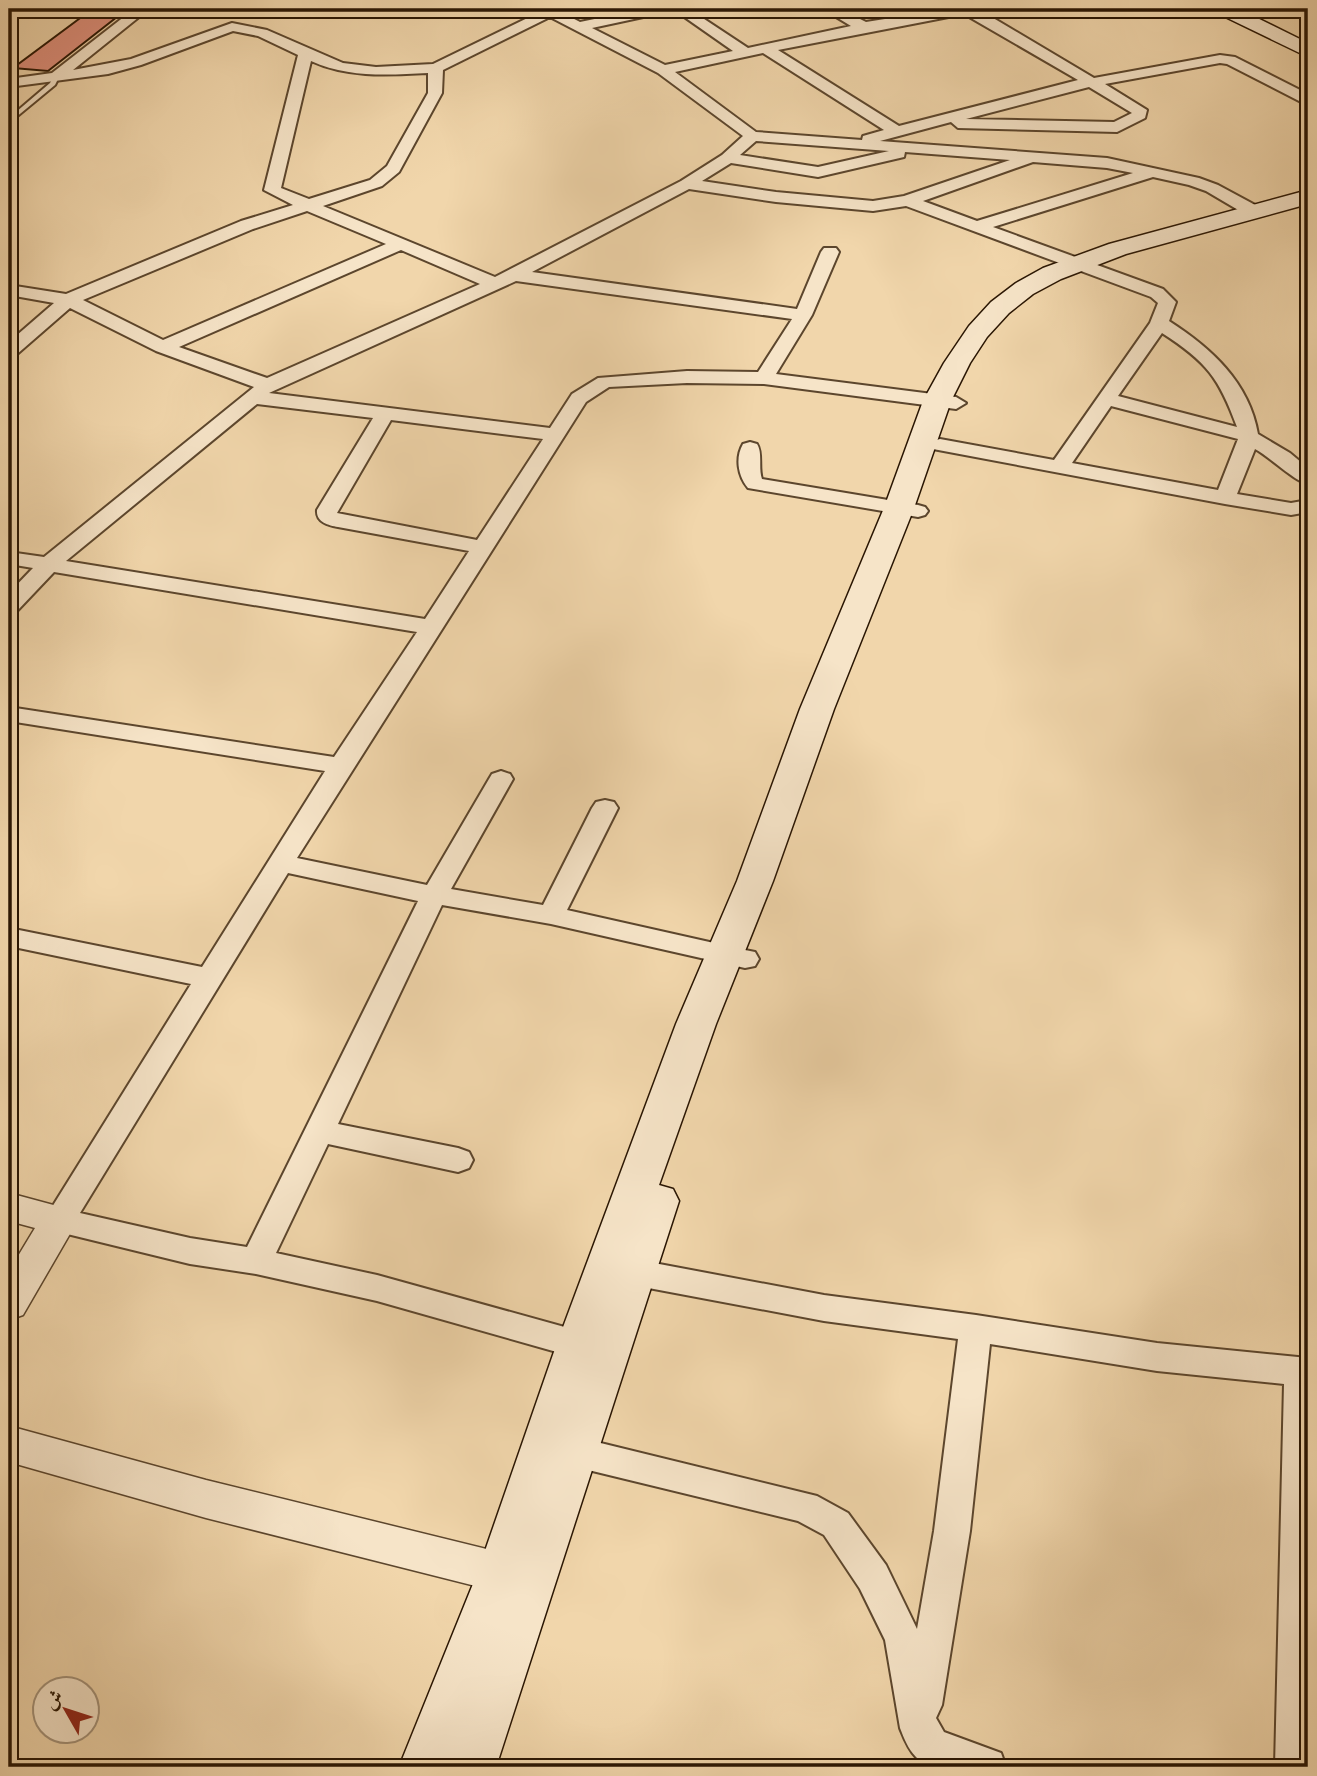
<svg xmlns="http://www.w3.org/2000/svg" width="1317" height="1776" viewBox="0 0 1317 1776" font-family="'Libre Bodoni',Amiri,serif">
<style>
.building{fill:#e0907d;stroke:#2a1603;stroke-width:2}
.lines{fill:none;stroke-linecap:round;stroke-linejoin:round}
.service-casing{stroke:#5c462d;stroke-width:4}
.minor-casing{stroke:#5c462d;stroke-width:4}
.tertiary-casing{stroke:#5c462d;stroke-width:3}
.secondary-casing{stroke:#2a1603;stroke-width:3}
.service{fill:#f6e4c8;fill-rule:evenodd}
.minor{fill:#f6e4c8;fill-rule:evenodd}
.tertiary{fill:#f6e4c8;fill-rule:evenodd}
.secondary{fill:#f6e4c8;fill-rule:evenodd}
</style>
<rect width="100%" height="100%" fill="#f1d6ab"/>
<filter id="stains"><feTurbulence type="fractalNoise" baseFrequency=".00286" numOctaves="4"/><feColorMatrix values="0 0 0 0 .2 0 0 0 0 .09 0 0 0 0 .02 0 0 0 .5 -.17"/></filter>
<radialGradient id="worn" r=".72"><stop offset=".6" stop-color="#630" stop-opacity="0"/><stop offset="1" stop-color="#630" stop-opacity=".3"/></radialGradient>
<polygon class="building" points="91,10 122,13 48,71 13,68"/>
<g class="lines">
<g class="service-casing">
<polygon id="service" points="56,75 59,77 55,85 9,123 9,118 50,83 54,76"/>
</g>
<g class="minor-casing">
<g id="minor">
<path d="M 134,9 L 149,9 L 73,70 L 131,59 L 232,23 L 267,30 L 343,63 L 376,67 L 433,64 L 546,9 L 555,9 L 580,22 L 643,9 L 669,9 L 662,13 L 592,28 L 665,65 L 733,51 L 673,9 L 689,9 L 748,48 L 851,26 L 823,9 L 840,9 L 866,22 L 948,9 L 978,9 L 1094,78 L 1220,55 L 1235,57 L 1308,94 L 1308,104 L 1303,103 L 1227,64 L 1220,63 L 1105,84 L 1147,110 L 1145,118 L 1117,132 L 958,128 L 951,122 L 880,141 L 1107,158 L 1199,178 L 1218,185 L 1257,206 L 1259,210 L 1257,214 L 1245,214 L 1206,191 L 1189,185 L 1153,177 L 993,227 L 1163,289 L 1176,302 L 1169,321 C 1211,348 1249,382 1258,434 L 1290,453 L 1308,468 L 1308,484 C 1294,481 1270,457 1255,449 L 1237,494 L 1291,503 L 1308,500 L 1308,512 L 1291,515 L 1225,504 L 933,449 L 930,445 L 933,441 L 940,439 L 1054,460 L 1150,323 L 1158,303 L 1151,297 L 906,206 L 873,211 L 776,202 L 689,189 L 532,272 L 797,309 L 821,252 L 824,248 L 836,248 L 839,252 L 812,315 L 776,374 L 956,397 L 966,403 L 956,409 L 764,384 L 687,383 L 609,387 L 586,402 L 297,858 L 427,885 L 489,779 L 492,774 L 501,771 L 510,774 L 513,779 L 451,889 L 543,905 L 592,808 L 596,802 L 605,800 L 614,802 L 618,808 L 567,910 L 745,950 L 755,952 L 759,959 L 755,966 L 745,968 L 551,924 L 442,905 L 338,1124 L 458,1148 L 469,1152 L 473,1160 L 469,1168 L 458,1172 L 328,1144 L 276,1253 L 377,1275 L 604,1338 L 608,1348 L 604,1358 L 592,1362 L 377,1301 L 256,1274 L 190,1264 L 59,1232 L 48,1229 L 44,1220 L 191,984 L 9,946 L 9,928 L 202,967 L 325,771 L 9,721 L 9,707 L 334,757 L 417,632 L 54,572 L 17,611 L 9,613 L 9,593 L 33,568 L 9,564 L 9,552 L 44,557 L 254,387 L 156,351 L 70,308 L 16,355 L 9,357 L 9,342 L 54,303 L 9,295 L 9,285 L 66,294 L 241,221 L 293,205 L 264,190 L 298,55 L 258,36 L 233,31 L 141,65 L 108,74 L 9,87 L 9,79 L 52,73 ZM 964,14 L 1078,80 L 899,126 L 778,50 ZM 550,17 L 658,73 L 743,136 L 722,155 L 681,181 L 495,277 L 323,206 L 382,186 L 399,172 L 442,93 L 443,70 ZM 763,53 L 884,130 L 863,136 L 862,140 L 756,132 L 675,72 ZM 311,61 C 348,78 388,75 428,73 L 428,93 L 387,166 L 370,180 L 309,199 L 281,188 ZM 1089,87 L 1132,113 L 1114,122 L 966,119 ZM 756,141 L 889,151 L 818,167 L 740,155 ZM 905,152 L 1010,160 L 904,196 L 873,201 L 776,192 L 702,181 L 731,163 L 818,177 L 904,157 ZM 1033,162 L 1107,168 L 1133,173 L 977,221 L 923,201 ZM 307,211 L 386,244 L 163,340 L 83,300 L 253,229 ZM 401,250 L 480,284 L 267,378 L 179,347 ZM 516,281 L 792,319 L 758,372 L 687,371 L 598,378 L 572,394 L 550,428 L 269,393 ZM 1162,333 C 1207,362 1219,378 1237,427 L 1118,396 ZM 257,404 L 373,418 L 317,510 C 316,522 328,525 338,527 L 469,551 L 425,619 L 66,561 ZM 1111,406 L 1238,439 L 1218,490 L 1072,463 ZM 391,420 L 543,439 L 477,540 L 337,513 ZM 288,873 L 418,901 L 247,1247 L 190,1238 L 80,1213 Z"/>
<path d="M 750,442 L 757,444 C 763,453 758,468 762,479 L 918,505 L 925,507 L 928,511 L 925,515 L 918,517 L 748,488 C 738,476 735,458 743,444 Z"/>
<path d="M 622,1257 L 824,1295 L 976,1315 L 1157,1343 L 1308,1358 L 1308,1767 L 1275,1767 L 1284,1384 L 1157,1371 L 990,1344 L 970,1531 L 942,1705 L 936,1718 L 944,1732 L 1001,1753 L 1006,1767 C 985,1768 931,1773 916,1757 C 908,1749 904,1738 900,1728 L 885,1640 L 860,1589 L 824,1535 L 798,1521 L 576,1467 L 564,1463 L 559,1452 L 564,1441 L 576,1437 L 817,1496 L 848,1513 L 886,1565 L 917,1629 L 934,1531 L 958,1339 L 824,1321 L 622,1283 L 611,1279 L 606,1270 L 611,1261 Z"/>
</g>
</g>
<g class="tertiary-casing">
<g id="tertiary">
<polygon points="9,1193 72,1210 78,1220 23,1315 9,1320 9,1271 35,1228 9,1221"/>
<polygon points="9,1426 206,1480 519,1557 534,1563 541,1577 534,1591 519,1597 206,1518 9,1462"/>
</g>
</g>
<g class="secondary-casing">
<g id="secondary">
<polygon points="1214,9 1239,9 1308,43 1308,57 1217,13"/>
<polygon points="1308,190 1308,204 1126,254 1061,279 1033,294 1009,313 987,337 970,363 951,401 914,508 834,709 773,881 716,1024 659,1185 673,1189 679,1201 496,1767 399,1767 477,1574 556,1346 676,1024 737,881 800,709 884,508 923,401 944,363 969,326 991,302 1016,283 1043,268 1109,244"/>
</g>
</g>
<use href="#service" class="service"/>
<use href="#minor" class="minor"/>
<use href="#tertiary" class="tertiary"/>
<use href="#secondary" class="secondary"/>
</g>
<rect width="1317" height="1776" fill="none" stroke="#f1d6ab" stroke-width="35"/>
<rect x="10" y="10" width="1296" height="1755" fill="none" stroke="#2a1603" stroke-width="3.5"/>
<rect x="18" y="18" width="1282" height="1741" fill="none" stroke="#2a1603" stroke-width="2"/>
<g transform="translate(66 1710) rotate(309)"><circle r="33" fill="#f6e4c8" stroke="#a49279" stroke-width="2"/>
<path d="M0-5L12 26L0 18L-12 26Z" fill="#8f2418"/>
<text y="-10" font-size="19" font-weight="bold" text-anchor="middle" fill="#2a1603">ش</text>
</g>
<rect width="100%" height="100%" filter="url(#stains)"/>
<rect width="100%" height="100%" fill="url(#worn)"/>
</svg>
